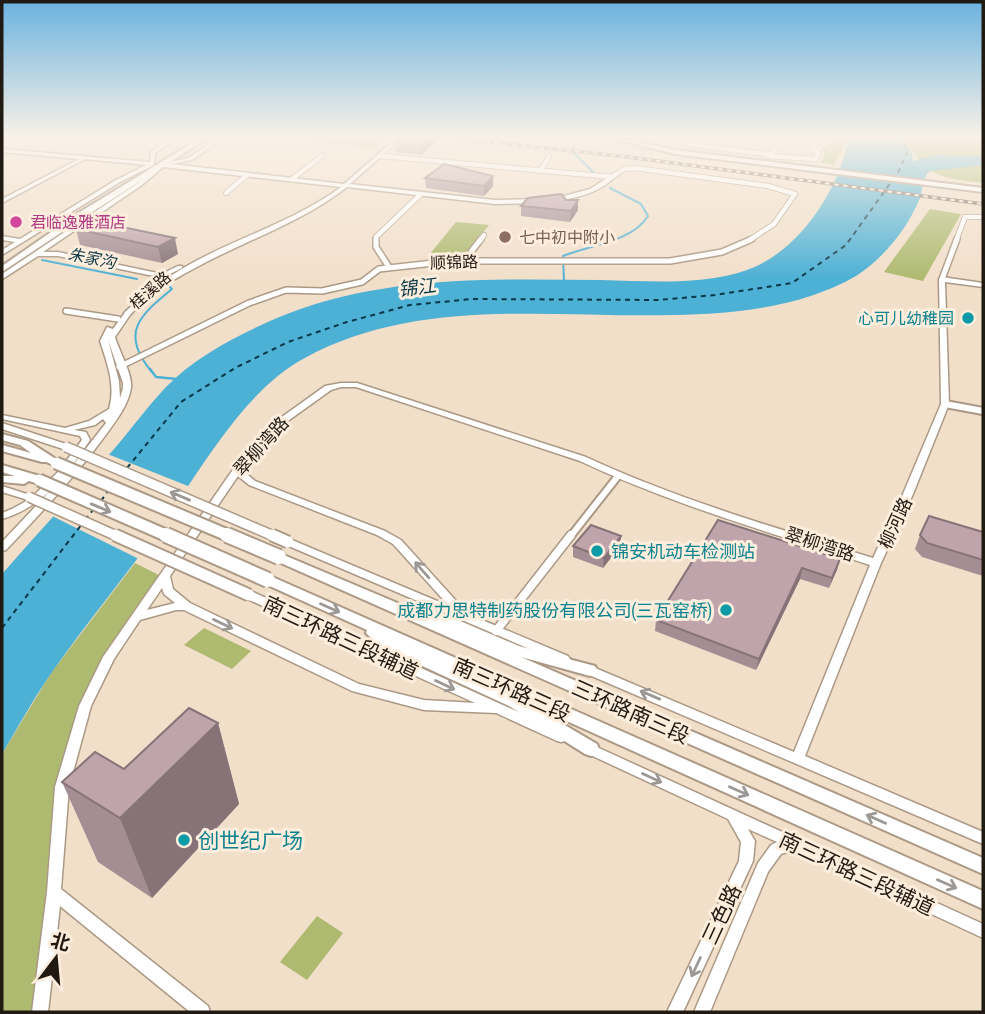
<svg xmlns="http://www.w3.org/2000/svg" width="985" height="1014" viewBox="0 0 985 1014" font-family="'Asap Condensed','Noto Sans SC',sans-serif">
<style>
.green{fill:#aeba6f}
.water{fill:#4db0d5}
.pier{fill:#f2dfca}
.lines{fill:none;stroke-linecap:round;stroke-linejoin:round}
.stream-far1{stroke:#4db0d5;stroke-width:2}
.stream{stroke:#4db0d5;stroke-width:2.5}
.ferry{stroke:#0a3847;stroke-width:2;stroke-dasharray:5 4.5;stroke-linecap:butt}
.street-far3-casing{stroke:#ab9985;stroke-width:6}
.street-far2-casing{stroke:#ab9985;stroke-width:8}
.street-far1-casing{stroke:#ab9985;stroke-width:10}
.street-casing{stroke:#ab9985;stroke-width:11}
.secondary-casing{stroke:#ab9985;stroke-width:3}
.primary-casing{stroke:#ab9985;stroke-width:4}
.highway-casing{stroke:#ab9985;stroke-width:4}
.street-far3{stroke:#fff;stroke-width:4.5}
.street-far2{stroke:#fff;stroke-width:5}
.street-far1{stroke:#fff;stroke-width:6}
.street{stroke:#fff;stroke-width:8}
.secondary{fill:#fff;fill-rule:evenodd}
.primary{fill:#fff;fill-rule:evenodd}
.highway{fill:#fff;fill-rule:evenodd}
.rail-casing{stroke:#7b6e61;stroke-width:3.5}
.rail{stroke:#fdeddc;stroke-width:2;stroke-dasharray:4.5;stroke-linecap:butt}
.secondary-bridge-far1-casing{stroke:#ab9985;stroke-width:12;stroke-linecap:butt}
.secondary-bridge-casing{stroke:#ab9985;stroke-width:15;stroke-linecap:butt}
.highway-bridge-far1-casing{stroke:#ab9985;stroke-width:15;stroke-linecap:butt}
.highway-bridge-casing{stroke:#ab9985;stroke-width:18;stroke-linecap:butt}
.secondary-bridge-far1{stroke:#fff;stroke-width:9}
.secondary-bridge{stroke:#fff;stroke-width:11}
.highway-bridge-far1{stroke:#fff;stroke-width:11}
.highway-bridge{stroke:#fff;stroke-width:14}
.wall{fill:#a58d94}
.shaded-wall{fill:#867378}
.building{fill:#c0a4ac;stroke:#867378;stroke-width:2}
.oneway{stroke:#9b9895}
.hotel-dot{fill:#d1479c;stroke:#fdeddc;stroke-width:2.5}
.education-dot{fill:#8d6e63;stroke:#fdeddc;stroke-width:2.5}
.culture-dot{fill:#0f9aa8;stroke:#fdeddc;stroke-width:2.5}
.labels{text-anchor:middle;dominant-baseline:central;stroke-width:6;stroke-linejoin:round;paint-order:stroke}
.far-hotel-label{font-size:16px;fill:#b23c85;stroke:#fdeddc;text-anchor:start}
.far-education-label{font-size:16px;fill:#785e54;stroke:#fdeddc;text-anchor:start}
.far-water-label{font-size:16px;font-style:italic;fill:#0a3847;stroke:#fdeddc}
.far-street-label{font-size:16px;fill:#211a13;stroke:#fdeddc}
.far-culture-label{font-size:16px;fill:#0d838f;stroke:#fdeddc;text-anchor:end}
.street-label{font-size:18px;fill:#211a13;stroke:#fdeddc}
.culture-label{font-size:18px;fill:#0d838f;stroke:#fdeddc;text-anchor:start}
.water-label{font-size:19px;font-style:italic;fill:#0a3847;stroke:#fdeddc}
.near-street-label{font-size:21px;fill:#211a13;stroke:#fdeddc}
.near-culture-label{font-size:21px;fill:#0d838f;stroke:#fdeddc;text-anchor:start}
</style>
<rect width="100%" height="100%" fill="#f2dfca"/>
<g class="green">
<polygon points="312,137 387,137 374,148 306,141"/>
<polygon points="825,137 844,137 846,142 834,165 820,163 825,155 821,145"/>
<path d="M 904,137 L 983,137 L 983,183 C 942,178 924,177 904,137 Z"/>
<polygon points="930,209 961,214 923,281 884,272"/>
<polygon points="456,222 489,225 468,252 429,255"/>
<polygon points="135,563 159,575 120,634 56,788 34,1012 2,1012 2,754 51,673"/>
<polygon points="204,628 251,651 232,669 184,645"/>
<polygon points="317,916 343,933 307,980 280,962"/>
</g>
<path class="water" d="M 849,137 L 904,137 L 913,156 L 912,161 L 939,155 L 983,156 L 983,165 L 930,171 C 922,178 923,188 920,198 C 908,228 883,259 856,276 C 802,307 736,314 675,315 C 551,318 416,296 303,359 C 241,393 198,475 157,532 C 123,579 86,624 52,672 C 34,698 18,727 2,754 L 2,574 C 37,534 73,495 108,456 C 128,434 145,409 166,387 C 198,354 245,331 287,314 C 387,275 496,279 600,280 C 649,281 701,286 747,270 C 800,251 839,190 849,137 Z"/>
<polygon class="pier" points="105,453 193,488 141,560 50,515"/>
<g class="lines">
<g class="stream-far1">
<polyline points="574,137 574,153 594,173"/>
<polyline points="42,260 137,279"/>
<path d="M 564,281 L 563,256 C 590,245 632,242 648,216 L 641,204 L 610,188"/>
<path d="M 151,371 C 120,333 139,316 172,289 L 168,285"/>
</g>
<polyline class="stream" points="150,369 156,377 177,379"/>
<g class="ferry">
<polyline points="127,468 181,402 235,368 288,342 347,322 410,305 472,299 658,300 715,295 792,283 846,245 899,171 907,152 902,137"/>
<polyline points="101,501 108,491"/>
<polyline points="85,520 93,510"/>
<polyline points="2,628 82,524"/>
</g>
<g class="street-far3-casing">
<g id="street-far3">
<polyline points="663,137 686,144 764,154 771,154 775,149"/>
<polyline points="815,151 834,137"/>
<polyline points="381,156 612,177 624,169 635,168 768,186 795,194 774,224 748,241"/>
<polyline points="766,156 816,159 818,153 813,148 818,137"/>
<polyline points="540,171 549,157"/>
<polyline points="292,179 322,156"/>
<polyline points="226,193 247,175"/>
<polyline points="376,241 376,237 421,194"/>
<polyline points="480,241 484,235"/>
<polyline points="956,241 965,217 983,217"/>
</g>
</g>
<g class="street-far2-casing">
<g id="street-far2">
<polyline points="376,239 376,247 389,267"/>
<polyline points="469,261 471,252 481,239"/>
<polyline points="942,279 957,239"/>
<polyline points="66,311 118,319"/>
<polyline points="119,367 249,303 286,290 322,291 362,282 379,269 452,261 670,261 722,252 752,239"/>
</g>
</g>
<g class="street-far1-casing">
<g id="street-far1">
<polyline points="945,404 983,411"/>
<polyline points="570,537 618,476"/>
</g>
</g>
<g class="street-casing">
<polyline id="street" points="496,631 571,535"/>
</g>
<g class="secondary-casing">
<g id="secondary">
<polygon points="174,137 179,137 155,153 154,165 120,182 2,255 2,250 15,242 2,240 2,236 20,239 116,180 146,165 85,159 2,203 2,199 79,159 2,152 2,149 150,162 151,151"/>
<path d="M 220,137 L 225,137 L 192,160 L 172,164 L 344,184 L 398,137 L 403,137 L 350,184 L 495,200 L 537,199 L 540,201 L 537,203 L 495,204 L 347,187 C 301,223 246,240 195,268 C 172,280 148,295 130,315 C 125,322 120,330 115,337 C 119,351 133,375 131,388 C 128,406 115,422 105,436 C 75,477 40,514 6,550 L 2,551 L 2,542 L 51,490 C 36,504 22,513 2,519 L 2,513 L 12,509 L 28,500 L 2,492 L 2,486 L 33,496 L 57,473 L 82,440 L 80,436 L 2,419 L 2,415 L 65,428 L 89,421 L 109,409 C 116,385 107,363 100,341 L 107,327 L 113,329 L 126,311 L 150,290 L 146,288 L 158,277 L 58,256 L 38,256 L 4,278 L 2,279 L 2,274 L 138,183 L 160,164 L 188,158 ZM 163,167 L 341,187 C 288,226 223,241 169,277 L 168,275 L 182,268 L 182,266 L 178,266 L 162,274 L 58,252 L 43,252 L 142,185 ZM 108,340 L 123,383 L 123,388 L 120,398 L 119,381 ZM 103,419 L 106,423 L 70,469 L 90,440 L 86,432 L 74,430 L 95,425 Z"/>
<path d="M 610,176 L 615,177 C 598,194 575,198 552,202 L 549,200 L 590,189 Z"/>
<path d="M 942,277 L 983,283 L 983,287 L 945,282 L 949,404 L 913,494 L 881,563 L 805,756 L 983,832 L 983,844 L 580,671 L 578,668 L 580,665 L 584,664 L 588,665 L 794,752 L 870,565 C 772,533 673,505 580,461 L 356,387 L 341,387 L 331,390 L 274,431 L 242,470 L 255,481 L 385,531 L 401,540 L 468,614 L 568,656 L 570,659 L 568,662 L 564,663 L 560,662 L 284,544 L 283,542 L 284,540 L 292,540 L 449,606 L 393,544 L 377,535 L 249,485 L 238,476 L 170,576 L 173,589 L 190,603 L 359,684 L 424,700 L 475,703 L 245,598 L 244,595 L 245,592 L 253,592 L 565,733 L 567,737 L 565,741 L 561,742 L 557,741 L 496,713 L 424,710 L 352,691 L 184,610 L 176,610 L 140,620 L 114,659 L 91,706 L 69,787 L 61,889 L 208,1006 L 210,1012 L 190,1012 L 60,906 L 48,1012 L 32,1012 L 47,892 L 55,787 L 79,706 L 103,657 L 234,468 L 268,427 L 325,386 L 341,383 L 357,383 L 586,457 C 679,500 776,528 873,558 L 903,494 L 941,404 L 939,279 ZM 162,588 L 164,594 L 175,603 L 147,610 Z"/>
<polygon points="2,423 69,445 70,447 69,449 63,449 2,429"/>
<polygon points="588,743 983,924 983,938 794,850 781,854 768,872 710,1012 694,1012 758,863 771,845 777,842 748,829 755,841 753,861 683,1012 667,1012 739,861 741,842 728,819 584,752 582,748 584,744"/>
</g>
</g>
<g class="primary-casing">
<polygon id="primary" points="605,137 615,137 675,150 983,188 983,192 675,154"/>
</g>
<g class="highway-casing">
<g id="highway">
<polygon points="202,137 209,137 86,216 2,272 2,266 80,212"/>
<polygon points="2,434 28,441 62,463 56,466 46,462 42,462 2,451 2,445 31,453 20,445 2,440"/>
<polygon points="2,465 43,477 45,480 39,484 29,481 24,484 2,482 2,476 15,476 2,472"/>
<polygon points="279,553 407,607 408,603 418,603 519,646 595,666 597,670 595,674 590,676 521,657 983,858 983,874 274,560 272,557 274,554"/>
<polygon points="268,575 983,891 983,909 529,704 597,744 599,749 597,754 591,756 585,754 509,706 379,646 366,633 367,630 263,583 261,580 263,577"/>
</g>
</g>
<use href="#street-far3" class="street-far3"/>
<use href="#street-far2" class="street-far2"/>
<use href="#street-far1" class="street-far1"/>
<use href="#street" class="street"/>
<use href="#secondary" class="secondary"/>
<use href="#primary" class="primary"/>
<use href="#highway" class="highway"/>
<g class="rail-casing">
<polyline id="rail" points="441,137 620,156 983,204"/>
</g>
<use href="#rail" class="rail"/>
<g class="secondary-bridge-far1-casing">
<g id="secondary-bridge-far1">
<polyline points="66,447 276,537"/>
<polyline points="29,497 119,537"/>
</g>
</g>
<g class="secondary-bridge-casing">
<g id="secondary-bridge">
<polyline points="115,535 249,595"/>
<polyline points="272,535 288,542"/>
</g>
</g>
<g class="highway-bridge-far1-casing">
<g id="highway-bridge-far1">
<polyline points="56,463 232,537"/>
<polyline points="39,480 170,537"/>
</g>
</g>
<g class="highway-bridge-casing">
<g id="highway-bridge">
<polyline points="166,535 268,580"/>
<polyline points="227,535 279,557"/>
</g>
</g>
<use href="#secondary-bridge-far1" class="secondary-bridge-far1"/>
<use href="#secondary-bridge" class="secondary-bridge"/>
<use href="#highway-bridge-far1" class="highway-bridge-far1"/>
<use href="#highway-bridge" class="highway-bridge"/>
</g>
<g class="wall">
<polygon points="402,137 434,137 435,142 421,155 396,152 395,143"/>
<polygon points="425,178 493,186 484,196 426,188"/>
<polygon points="521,206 578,210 570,222 521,216"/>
<polygon points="93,221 178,254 162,263 80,245 76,229"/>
<polygon points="718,520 840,559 829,588 800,579 756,670 655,631 656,620"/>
<polygon points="983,532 983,576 922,557 915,549 920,535"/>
<polygon points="621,536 620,546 603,568 573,557 573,546"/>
<polygon points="218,723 239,804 152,898 98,862 62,782 124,769"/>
</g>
<g class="shaded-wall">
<polygon points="430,137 434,137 435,142 421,155 421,146"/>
<polygon points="493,176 493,186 484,196 484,186"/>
<polygon points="578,200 578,210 570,222 571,211"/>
<polygon points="175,238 178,254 162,263 158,247"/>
<polygon points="621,536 620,546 603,568 604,558"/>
<polygon points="840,559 837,570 829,588 832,578"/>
<polygon points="802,568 800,579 756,670 759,659"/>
<polygon points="218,723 239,804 152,898 120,818"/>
</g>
<g class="building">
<polygon points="402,137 430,137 421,146 395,143"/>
<polygon points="444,164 493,176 484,186 425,178"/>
<polygon points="561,194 566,200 578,200 571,211 521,206 528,198"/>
<polygon points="93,221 175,238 158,247 76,229"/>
<polygon points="929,516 983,532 983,560 927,543 920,535"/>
<polygon points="718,520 840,559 832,578 802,568 759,659 656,620"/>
<polygon points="591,525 621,536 604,558 573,546"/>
<polygon points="189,708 218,723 120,818 62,782 95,752 124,769"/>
</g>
<defs><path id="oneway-shaft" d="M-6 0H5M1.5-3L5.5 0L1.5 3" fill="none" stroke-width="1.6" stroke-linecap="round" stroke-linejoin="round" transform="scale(1.75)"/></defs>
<g class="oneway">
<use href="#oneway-shaft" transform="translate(180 496) rotate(-157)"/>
<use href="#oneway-shaft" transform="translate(101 508) rotate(23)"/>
<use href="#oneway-shaft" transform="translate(422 570) rotate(-131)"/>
<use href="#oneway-shaft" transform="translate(330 608) rotate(24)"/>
<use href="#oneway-shaft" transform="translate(223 624) rotate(26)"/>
<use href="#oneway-shaft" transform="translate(445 685) rotate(25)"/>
<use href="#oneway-shaft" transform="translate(650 695) rotate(-157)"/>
<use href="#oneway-shaft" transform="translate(652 778) rotate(25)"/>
<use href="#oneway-shaft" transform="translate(739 791) rotate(24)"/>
<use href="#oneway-shaft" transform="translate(876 819) rotate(-156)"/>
<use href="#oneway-shaft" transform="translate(947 884) rotate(24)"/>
<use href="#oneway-shaft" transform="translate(696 967) rotate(115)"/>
</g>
<linearGradient id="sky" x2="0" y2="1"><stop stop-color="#6ab2e0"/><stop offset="0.49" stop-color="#f9f1e7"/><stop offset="1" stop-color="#f9f1e7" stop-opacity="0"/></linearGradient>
<rect width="985" height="279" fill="url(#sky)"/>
<circle class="hotel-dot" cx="16" cy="222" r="7"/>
<circle class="education-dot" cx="505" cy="237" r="7"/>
<g class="culture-dot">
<circle cx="968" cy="318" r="7"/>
<circle cx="597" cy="551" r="7"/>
<circle cx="726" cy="610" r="7"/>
<circle cx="184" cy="840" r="7"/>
</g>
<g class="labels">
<g class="far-hotel-label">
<text x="30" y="222">君临逸雅酒店</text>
</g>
<g class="far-education-label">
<text x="519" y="237">七中初中附小</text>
</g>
<g class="far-water-label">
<text transform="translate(92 258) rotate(11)">朱家沟</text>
</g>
<g class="far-street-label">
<text transform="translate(454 262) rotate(-2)">顺锦路</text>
<text transform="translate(150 290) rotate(-41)">桂溪路</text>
</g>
<g class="far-culture-label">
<text x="954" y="318">心可儿幼稚园</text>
</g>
<g class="street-label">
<text transform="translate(261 446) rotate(-48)">翠柳湾路</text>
<text transform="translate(895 523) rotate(-65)">柳河路</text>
<text transform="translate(820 544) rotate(18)">翠柳湾路</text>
</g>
<g class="culture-label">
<text x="611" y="551">锦安机动车检测站</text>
<text x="712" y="610" text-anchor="end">成都力思特制药股份有限公司(三瓦窑桥)</text>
</g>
<g class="water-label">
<text transform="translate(417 287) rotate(-7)">锦江</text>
</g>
<g class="near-street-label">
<text transform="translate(341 637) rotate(25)">南三环路三段辅道</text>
<text transform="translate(512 689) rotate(24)">南三环路三段</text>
<text transform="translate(631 711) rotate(24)">三环路南三段</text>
<text transform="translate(857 873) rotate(25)">南三环路三段辅道</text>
<text transform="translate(721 914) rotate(-65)">三色路</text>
</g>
<g class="near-culture-label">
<text x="198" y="840">创世纪广场</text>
</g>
</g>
<rect width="985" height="1014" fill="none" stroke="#211a13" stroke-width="7"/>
<g transform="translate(56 958) rotate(16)" stroke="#fdeddc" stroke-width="5" paint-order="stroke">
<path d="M0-5L12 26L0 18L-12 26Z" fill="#211a13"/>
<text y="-10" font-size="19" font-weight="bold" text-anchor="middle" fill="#211a13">北</text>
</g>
</svg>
